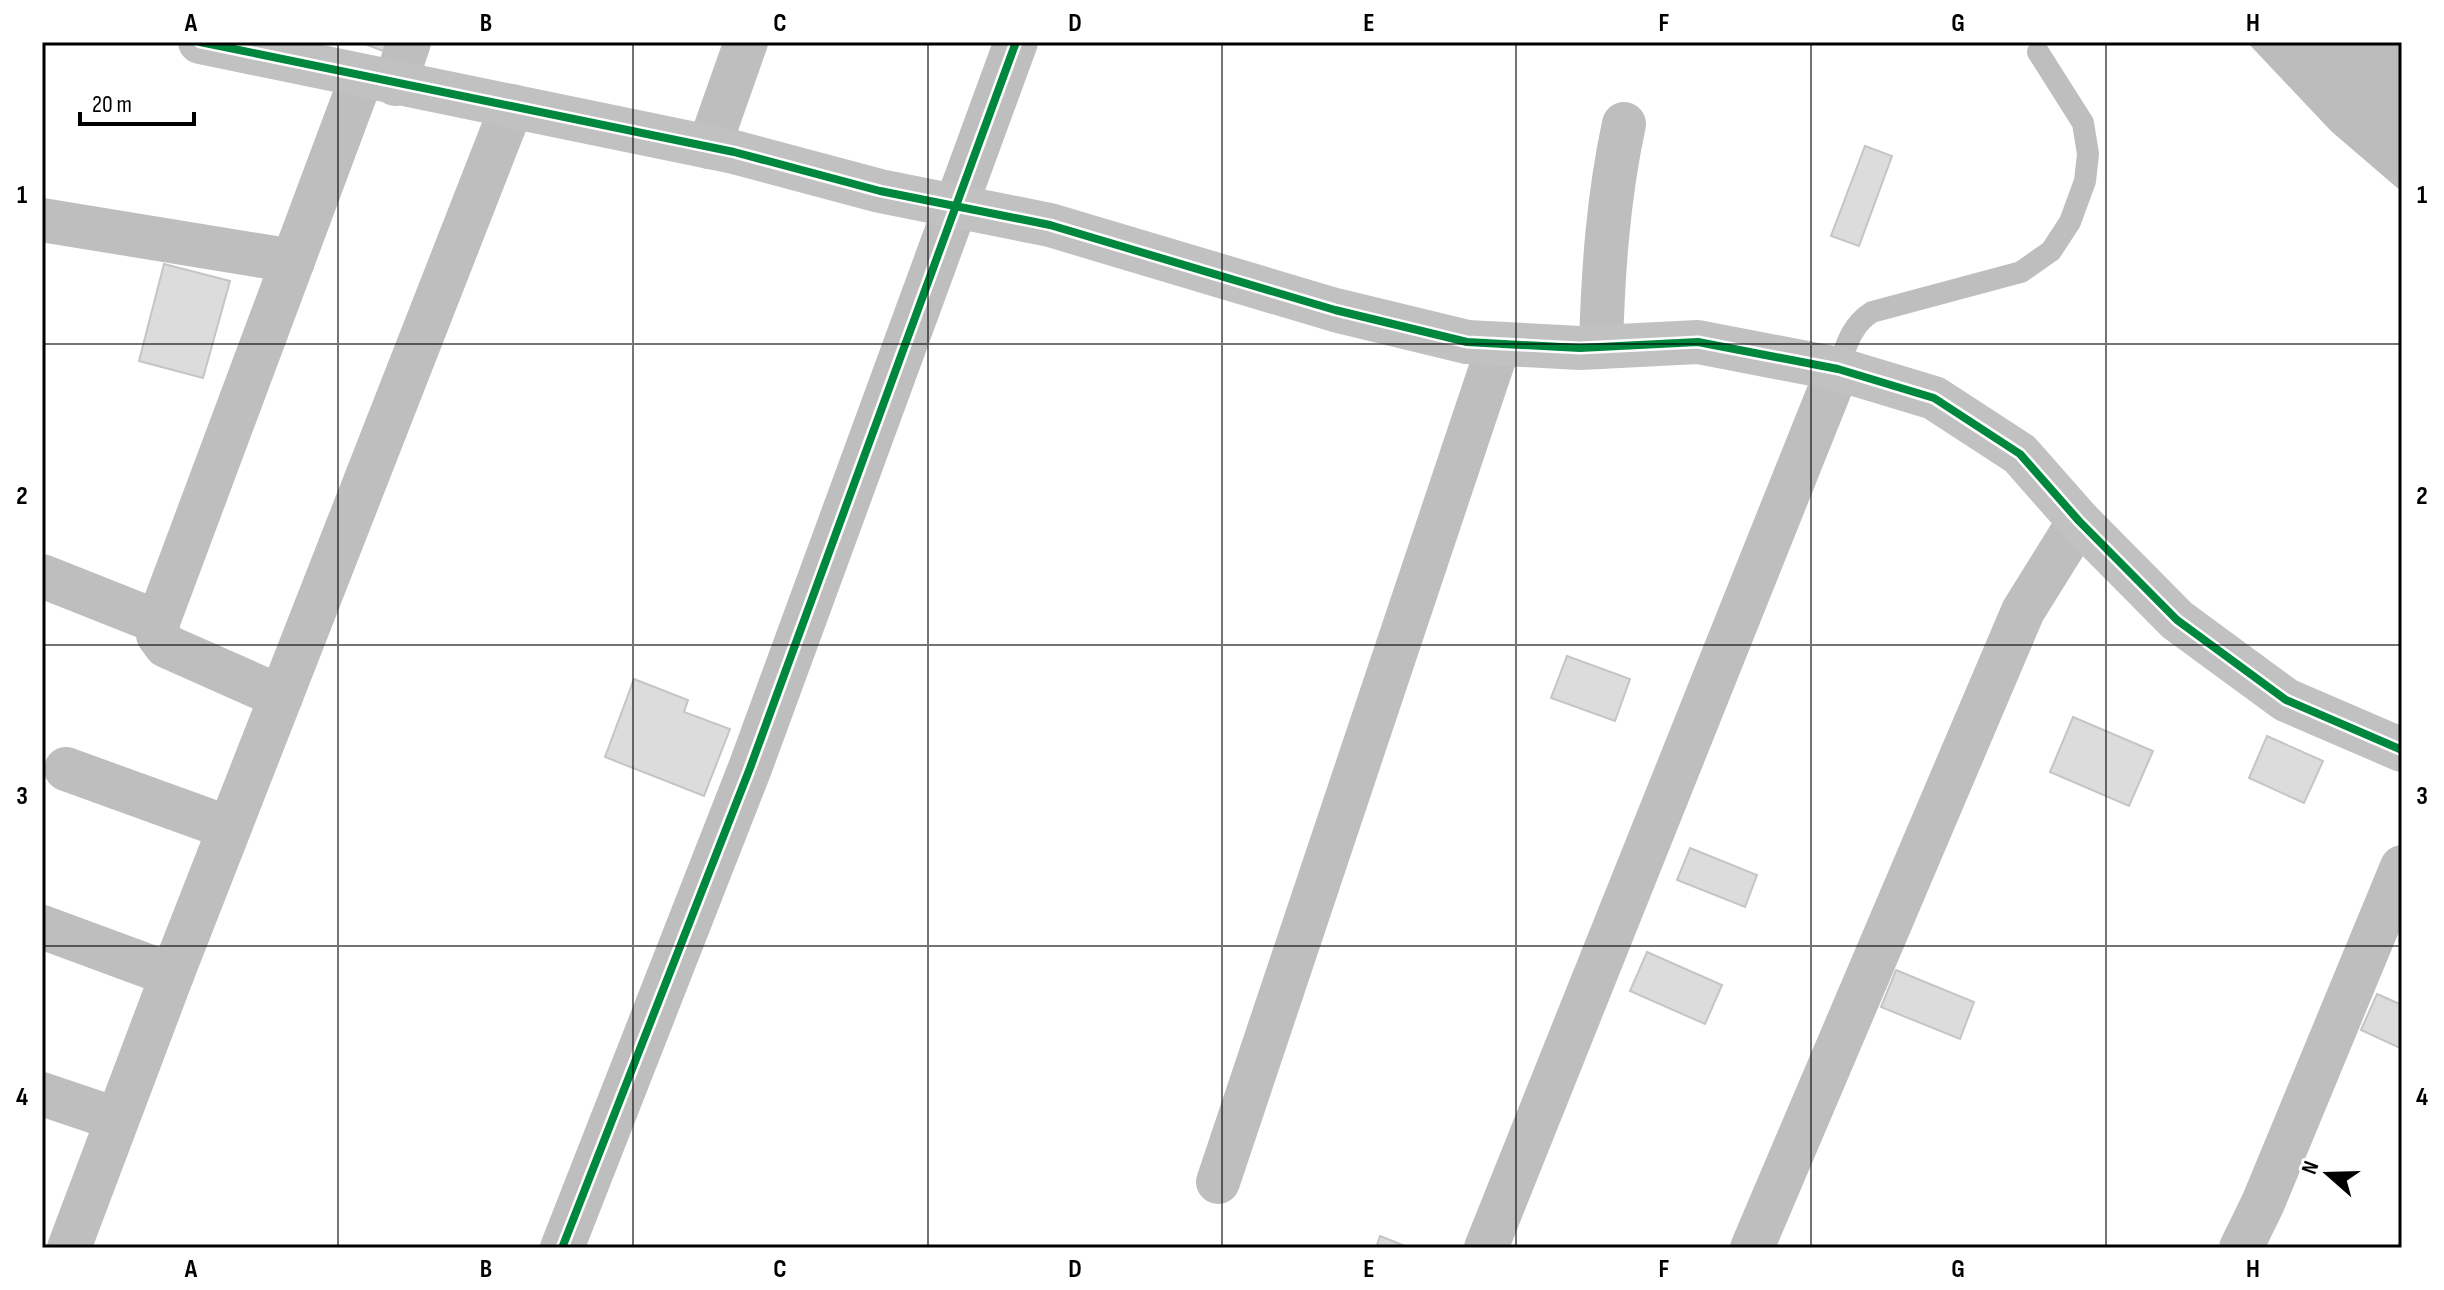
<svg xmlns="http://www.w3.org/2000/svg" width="2444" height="1290" viewBox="0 0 2444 1290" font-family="'Sofia Sans Condensed',sans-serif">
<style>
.water{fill:#bcbcbc}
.building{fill:#dcdcdc;stroke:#c5c5c5;stroke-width:2}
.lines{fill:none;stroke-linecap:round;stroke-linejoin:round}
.lane{stroke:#bebebe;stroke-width:22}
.street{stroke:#bebebe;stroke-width:44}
.secondary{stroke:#c1c1c1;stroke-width:44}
.cycleway-casing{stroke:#fff;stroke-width:13}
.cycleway{stroke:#00873e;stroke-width:8}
.grid{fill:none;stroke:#000;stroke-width:2;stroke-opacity:0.55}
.neatline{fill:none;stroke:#000;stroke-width:3}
.grid-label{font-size:26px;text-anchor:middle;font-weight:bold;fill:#000}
</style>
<rect width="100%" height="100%" fill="#fff"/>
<polygon class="water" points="2247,42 2402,42 2402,192 2331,131"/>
<g class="building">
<polygon points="360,42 386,42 383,51"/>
<polygon points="1865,146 1892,156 1859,246 1831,236"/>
<polygon points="164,264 230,281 203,378 139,361"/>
<polygon points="1567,656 1630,679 1615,721 1551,698"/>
<polygon points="634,679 688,700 684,712 730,729 704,796 605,757"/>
<polygon points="2073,717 2153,751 2129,806 2050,772"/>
<polygon points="2267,736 2323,761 2304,803 2249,778"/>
<polygon points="1690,848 1757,875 1745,907 1677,880"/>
<polygon points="1647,952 1722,985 1705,1024 1630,991"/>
<polygon points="1896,970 1974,1002 1960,1039 1881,1007"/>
<polygon points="2377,994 2402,1005 2402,1049 2361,1030"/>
<polygon points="1380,1236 1410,1248 1376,1248"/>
</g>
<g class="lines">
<path class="lane" d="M 1838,369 C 1846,346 1851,325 1872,312 L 2021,272 L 2051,251 L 2070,222 L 2085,181 L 2088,154 L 2083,123 L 2038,52"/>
<g class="street">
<polyline points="395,84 409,42"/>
<polyline points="709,147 746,42"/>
<polyline points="42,220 293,261"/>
<path d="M 1601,347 C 1603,272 1608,198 1624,124"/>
<polyline points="42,576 158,622"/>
<polyline points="281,697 166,646 158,635 158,622 362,76"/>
<polyline points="66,769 229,828"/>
<polyline points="42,927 172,975"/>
<polyline points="42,1094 116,1119"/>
<polyline points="1218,1182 1499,344"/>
<polyline points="69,1248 172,975 512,106"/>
<polyline points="562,1248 750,768 1016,42"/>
<polyline points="1486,1248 1838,369"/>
<polyline points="1752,1248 2023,611 2079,521"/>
<polyline points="2241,1248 2263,1203 2402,867"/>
</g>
<polyline class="secondary" points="200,42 734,152 880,191 1050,225 1335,310 1467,342 1580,348 1698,342 1838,369 1934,398 2020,454 2079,521 2177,620 2286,700 2402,750"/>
<g class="cycleway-casing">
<g id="cycleway">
<polyline points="200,42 734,152 880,191 1050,225 1335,310 1467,342 1580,348 1698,342 1838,369 1934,398 2020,454 2079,521 2177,620 2286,700 2402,750"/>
<polyline points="562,1248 750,768 1016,42"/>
</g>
</g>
<use href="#cycleway" class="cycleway"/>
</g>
<path class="grid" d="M 338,42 L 338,1248M 633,42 L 633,1248M 928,42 L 928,1248M 1222,42 L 1222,1248M 1516,42 L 1516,1248M 1811,42 L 1811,1248M 2106,42 L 2106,1248M 42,344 L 2402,344M 42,645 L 2402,645M 42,946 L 2402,946"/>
<rect width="2444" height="1290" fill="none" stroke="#ffffff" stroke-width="88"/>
<g transform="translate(2328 1174) rotate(290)" stroke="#ffffff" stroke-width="6" paint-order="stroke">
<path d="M0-6L14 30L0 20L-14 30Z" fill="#000000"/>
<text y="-12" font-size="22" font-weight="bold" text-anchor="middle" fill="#000000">N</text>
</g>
<path d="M80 112v12h114v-12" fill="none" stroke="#000000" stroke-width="4"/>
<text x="92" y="112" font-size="24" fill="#000000" stroke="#ffffff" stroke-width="6" paint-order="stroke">20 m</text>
<rect x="44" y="44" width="2356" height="1202" class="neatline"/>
<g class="grid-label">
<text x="191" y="31">A</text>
<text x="486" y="31">B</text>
<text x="780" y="31">C</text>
<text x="1075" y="31">D</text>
<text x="1369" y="31">E</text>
<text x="1664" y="31">F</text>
<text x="1958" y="31">G</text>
<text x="2253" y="31">H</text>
<text x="22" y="203">1</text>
<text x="2422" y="203">1</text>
<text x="22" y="504">2</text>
<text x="2422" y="504">2</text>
<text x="22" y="804">3</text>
<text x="2422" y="804">3</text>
<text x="22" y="1105">4</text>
<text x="2422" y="1105">4</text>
<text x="191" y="1277">A</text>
<text x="486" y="1277">B</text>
<text x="780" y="1277">C</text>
<text x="1075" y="1277">D</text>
<text x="1369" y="1277">E</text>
<text x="1664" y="1277">F</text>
<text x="1958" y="1277">G</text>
<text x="2253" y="1277">H</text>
</g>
</svg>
